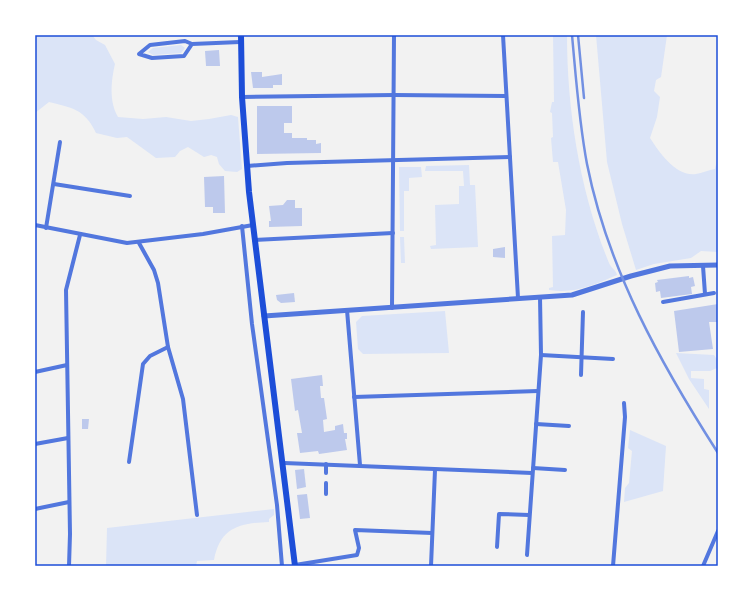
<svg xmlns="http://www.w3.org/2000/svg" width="753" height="601" viewBox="0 0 753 601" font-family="'IBM Plex Sans',sans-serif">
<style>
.green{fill:#dbe4f7}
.building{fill:#bdc9ec}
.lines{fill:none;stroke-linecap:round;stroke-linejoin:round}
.minor{stroke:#5277de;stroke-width:4}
.tertiary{stroke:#5277de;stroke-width:5}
.primary{stroke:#1d4ed8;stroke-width:6}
.rail{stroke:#7290e2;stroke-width:2.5}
.neatline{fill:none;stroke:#1d4ed8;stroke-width:1.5}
</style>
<rect width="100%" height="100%" fill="#f2f2f2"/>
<g class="green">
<path d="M 35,35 L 92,35 L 96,40 L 105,45 L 115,64 C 111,81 109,102 118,117 L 143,119 L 166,117 L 191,121 L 209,119 L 231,115 L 238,117 L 242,169 L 237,172 L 225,171 L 219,164 L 217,157 L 211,155 L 204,157 L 188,147 L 180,151 L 175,157 L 156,158 L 127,137 L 117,138 L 96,133 C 85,109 72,108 49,102 L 35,113 Z"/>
<path d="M 553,35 L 567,35 C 567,111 580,192 609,263 C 611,268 616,270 617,275 C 594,285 575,294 549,290 L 549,288 L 553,287 L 552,236 L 565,235 L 566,210 L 558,162 L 553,162 L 551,138 L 553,137 L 552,113 L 550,112 L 552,102 L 554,102 Z"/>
<path d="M 596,35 L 667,35 L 661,77 L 656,80 L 654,91 L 660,97 L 657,117 L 650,138 C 659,152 676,177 696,174 C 702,173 709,170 715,169 L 718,154 L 718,252 L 701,251 L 691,258 L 654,264 L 636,270 L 622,224 L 607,162 Z"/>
<polygon points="181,45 185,48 181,53 153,55 148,52 153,48"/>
<polygon points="469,165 470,185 475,185 478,247 431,249 430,246 436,245 435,205 459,204 459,186 464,186 463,171 425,171 426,166"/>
<polygon points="399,167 421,167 422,177 409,178 409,191 404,191 404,231 400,231"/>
<polygon points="400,237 404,237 405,263 401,263"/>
<polygon points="445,311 449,353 363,354 358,349 356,322 362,316"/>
<polygon points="676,353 714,355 718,361 717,368 710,371 691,371 691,378 704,379 704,389 709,390 709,409 689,379"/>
<polygon points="630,430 666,446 663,491 624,502 625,488 629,483 632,451 628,448"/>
<path d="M 274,509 L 274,515 L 269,519 L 269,522 C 239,523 220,528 214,560 L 197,561 L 196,566 L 106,566 L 107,528 Z"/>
</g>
<g class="building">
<polygon points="219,50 220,66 206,66 205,51"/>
<polygon points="251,72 262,72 262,77 282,74 282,85 273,85 273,88 253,88"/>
<polygon points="257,106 292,106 292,123 284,123 284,133 292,133 292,138 307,138 307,140 316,140 316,144 321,143 321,153 257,154"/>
<polygon points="224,176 225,213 213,213 213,207 205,207 204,177"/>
<polygon points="287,200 295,200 295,208 302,208 302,226 269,227 269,221 271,221 269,206 283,205"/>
<polygon points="505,247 505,258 493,257 493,249"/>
<polygon points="689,276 689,278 693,277 695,286 691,287 692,294 661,298 660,291 656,292 655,283 658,282 657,280"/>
<polygon points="294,293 295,302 281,303 277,300 276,295"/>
<polygon points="718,304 718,322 709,322 713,349 679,352 674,311"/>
<polygon points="322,375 323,386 320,386 321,398 324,398 327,419 323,420 324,432 335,430 335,426 343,424 344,433 347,433 347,439 345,439 347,450 319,454 318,451 300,453 297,433 302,433 298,410 295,411 291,379"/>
<polygon points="82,419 89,419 88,429 82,429"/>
<polygon points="304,469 306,487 297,489 295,470"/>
<polygon points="307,494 310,518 300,519 297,495"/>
</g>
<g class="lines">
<g class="minor">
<polyline points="503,35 518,298"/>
<polyline points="192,44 184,56 152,58 139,54 150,45 185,41 192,44 240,42"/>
<polyline points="242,97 394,95 506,96"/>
<polyline points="247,166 287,163 510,157"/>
<polyline points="54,184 130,196"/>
<polyline points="35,225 127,243 203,234 253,225"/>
<polyline points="242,226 252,324 277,505 282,566"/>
<polyline points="46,228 60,142"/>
<polyline points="254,240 393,233"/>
<polyline points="139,243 154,270 158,283 168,347 183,399 197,515"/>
<polyline points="703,266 705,294"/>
<polyline points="663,302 714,293"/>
<polyline points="392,308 394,35"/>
<polyline points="347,310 360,465"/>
<polyline points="541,355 613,359"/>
<polyline points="35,372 67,365"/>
<polyline points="581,375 583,312"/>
<polyline points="354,397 538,391"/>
<polyline points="536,424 569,426"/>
<polyline points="35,444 68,438"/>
<polyline points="129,462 143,364 150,356 168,347"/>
<polyline points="284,463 532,473"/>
<polyline points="326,464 326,473"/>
<polyline points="533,468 565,470"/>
<polyline points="326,494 326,483"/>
<polyline points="35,509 69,502"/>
<polyline points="497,547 499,514 529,515"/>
<polyline points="527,555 541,355 540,297"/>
<polyline points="295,565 357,555 359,548 355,530 432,533"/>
<polyline points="69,566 70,534 66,290 80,235"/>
<polyline points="431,566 435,470"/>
<polyline points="613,566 625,417 624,403"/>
<polyline points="703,566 718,531"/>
</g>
<polyline class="tertiary" points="264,316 572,295 631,276 670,266 718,265"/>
<polyline class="primary" points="241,35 242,97 249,192 295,566"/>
<g class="rail">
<path d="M 572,35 C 576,78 579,122 587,164 C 608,270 661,364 718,453"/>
<polyline points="578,35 584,98"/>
</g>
</g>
<rect width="753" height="601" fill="none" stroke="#ffffff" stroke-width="72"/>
<rect x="36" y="36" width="681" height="529" class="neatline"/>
</svg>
